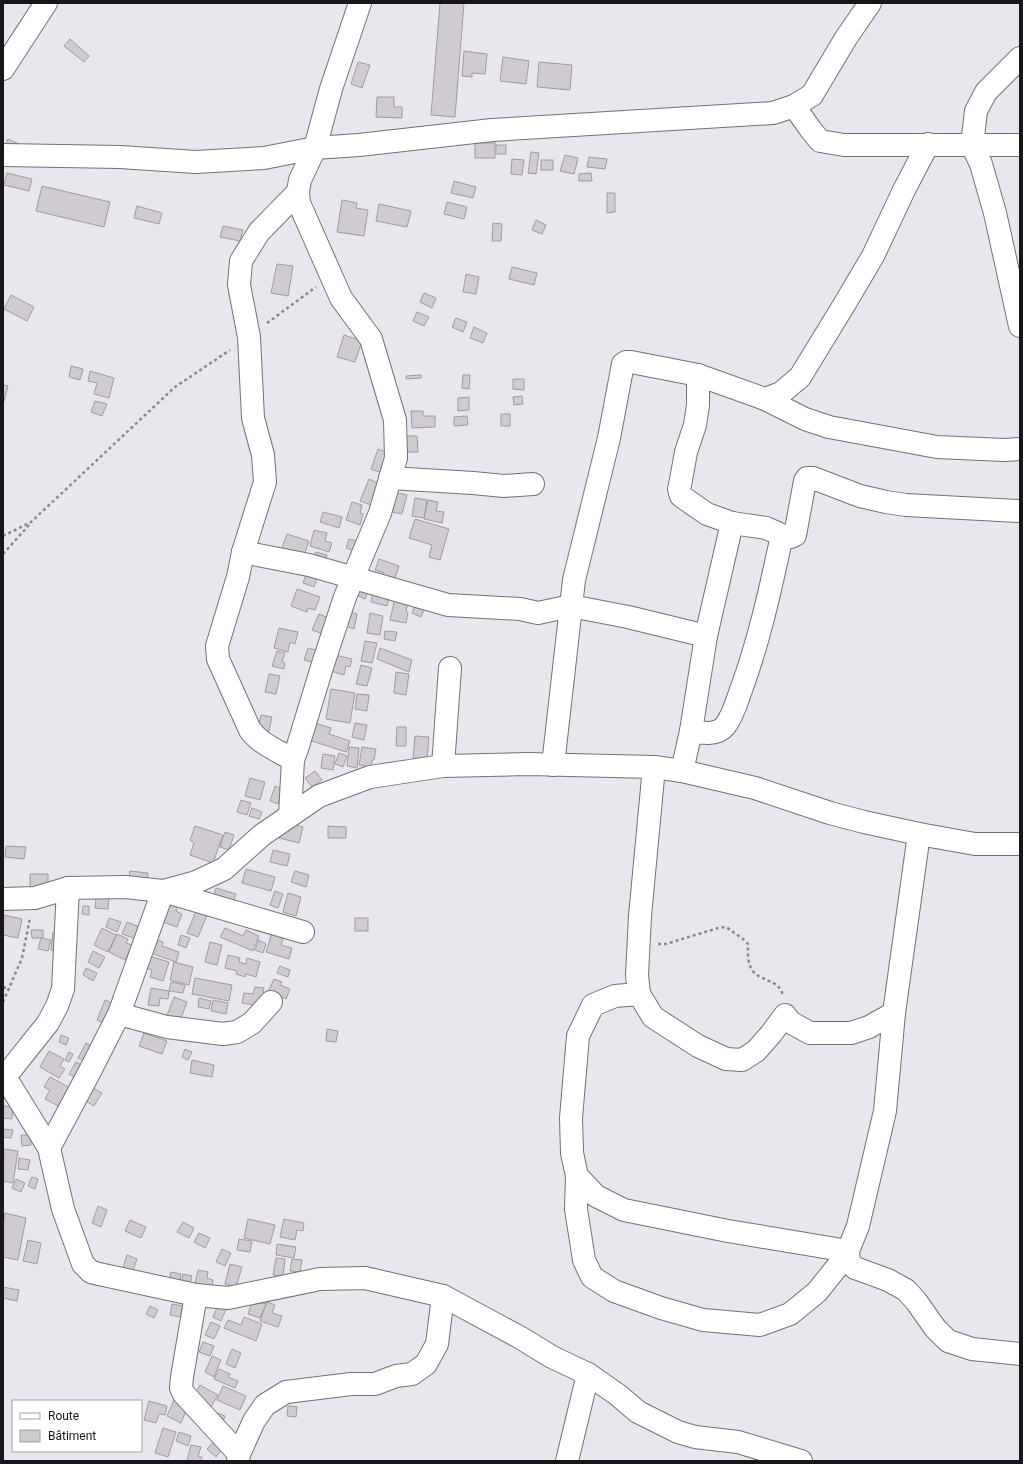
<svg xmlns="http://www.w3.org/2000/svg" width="1023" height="1464" viewBox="0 0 1023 1464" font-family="Roboto,sans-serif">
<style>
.building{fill:#d0cbd0;stroke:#a09ba0}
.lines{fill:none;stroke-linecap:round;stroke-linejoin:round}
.minor-casing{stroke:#727176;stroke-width:24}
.path{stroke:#89888d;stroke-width:2.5;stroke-dasharray:3 3;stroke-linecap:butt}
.minor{stroke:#fff;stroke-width:22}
</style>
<rect width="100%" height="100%" fill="#e9e7ee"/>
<g class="building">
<polygon points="440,3 464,3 455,117 431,115"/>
<polygon points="70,39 89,56 84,62 64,46"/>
<polygon points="464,51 487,54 485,74 472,73 472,77 462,76"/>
<polygon points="503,57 529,61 526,84 500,81"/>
<polygon points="358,62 370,65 362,88 351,84"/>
<polygon points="539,62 572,65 570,90 537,87"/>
<polygon points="377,97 394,97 394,107 402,107 402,118 376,117"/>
<polygon points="8,139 17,143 13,153 4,149"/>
<rect x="475" y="143" width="20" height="15"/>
<rect x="496" y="145" width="10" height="9"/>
<polygon points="531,152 539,153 536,174 528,173"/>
<polygon points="565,155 578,158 574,174 560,171"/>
<polygon points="589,157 607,159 605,169 587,167"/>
<polygon points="512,159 524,160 522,175 511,174"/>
<rect x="541" y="160" width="12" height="10"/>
<polygon points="7,173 32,179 29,191 4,185"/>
<polygon points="591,173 592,181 579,181 579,174"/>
<polygon points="454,181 476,187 473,198 451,193"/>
<polygon points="42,186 110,202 104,227 36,211"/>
<polygon points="607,193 615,193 615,212 607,213"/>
<polygon points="342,200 357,203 356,208 368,210 364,236 337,232"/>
<polygon points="447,202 467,207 464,219 444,214"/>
<polygon points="379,204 411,211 407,227 376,221"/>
<polygon points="137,206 162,213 159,224 134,218"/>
<polygon points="536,220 546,225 542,234 532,230"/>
<polygon points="493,223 502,224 501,241 492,241"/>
<polygon points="223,226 243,230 240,241 220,237"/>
<polygon points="277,264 293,266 288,296 271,293"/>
<polygon points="512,267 537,273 534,285 509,279"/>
<polygon points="466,274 479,277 476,294 463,292"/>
<polygon points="424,293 436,298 432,308 420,302"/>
<polygon points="11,295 34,307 27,321 4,309"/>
<polygon points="417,312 429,317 424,326 413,321"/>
<polygon points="456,318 467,322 463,332 452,327"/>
<polygon points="474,327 487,333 483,343 470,338"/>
<polygon points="344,335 362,341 355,362 337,357"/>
<polygon points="71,366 83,369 80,380 69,377"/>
<polygon points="90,371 114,378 109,398 94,394 97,383 88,381"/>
<polygon points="421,375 421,378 406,379 406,376"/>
<polygon points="463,375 470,375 469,389 462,388"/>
<polygon points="513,379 524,379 524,390 513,389"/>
<polygon points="3,385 8,386 3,405"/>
<polygon points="522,396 523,404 514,405 513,397"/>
<polygon points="469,397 469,410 458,411 458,398"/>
<polygon points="95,401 107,404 102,416 91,412"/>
<polygon points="411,411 423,411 423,416 435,416 435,427 412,428"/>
<rect x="501" y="414" width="9" height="12"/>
<polygon points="467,416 468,425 454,426 454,417"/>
<polygon points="403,436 417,436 418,452 403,452"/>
<polygon points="378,449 391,454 389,475 371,469"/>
<polygon points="369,479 382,485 374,506 360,501"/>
<polygon points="389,491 407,495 402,514 384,510"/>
<polygon points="415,498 427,500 424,518 412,516"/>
<polygon points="428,500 438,502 436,511 444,512 442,523 424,519"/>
<polygon points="352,502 362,505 360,513 363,514 360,525 346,520"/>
<polygon points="323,512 342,517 339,528 320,522"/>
<polygon points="415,519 449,529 440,560 429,557 432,545 409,538"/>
<polygon points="314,530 327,533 325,541 332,543 329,552 310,546"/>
<polygon points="287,534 309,541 302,561 280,553"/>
<polygon points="349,539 358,541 355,551 346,548"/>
<polygon points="316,552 327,555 324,564 313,561"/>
<polygon points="379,559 399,566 394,581 382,577 384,573 375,570"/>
<polygon points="307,571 318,575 314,587 303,583"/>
<polygon points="359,588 368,592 365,599 356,595"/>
<polygon points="297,589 320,597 315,610 308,608 307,612 291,606"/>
<polygon points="373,591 390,595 387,606 371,602"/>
<polygon points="395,598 408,601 406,612 408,613 406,623 390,620"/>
<polygon points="416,603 425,607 421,617 412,613"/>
<polygon points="349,612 357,614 354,629 345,626"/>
<polygon points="370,613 383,616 380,635 367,633"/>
<polygon points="319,614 329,618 323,634 312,630"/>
<polygon points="279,628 298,632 295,644 290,642 288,652 274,648"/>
<polygon points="385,631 397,632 395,641 384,639"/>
<polygon points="365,641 377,643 372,663 361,661"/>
<polygon points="308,648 320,651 316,663 304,660"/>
<polygon points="380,648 412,660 409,672 377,659"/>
<polygon points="277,651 285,653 282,662 285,663 284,669 272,666"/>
<polygon points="335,655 352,659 350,667 346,666 344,675 331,671"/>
<polygon points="361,665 372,668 367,686 356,684"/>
<polygon points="396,672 409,674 406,695 394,693"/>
<polygon points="269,674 280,676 276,694 265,692"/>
<polygon points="331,689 355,693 350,723 326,719"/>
<polygon points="357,694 369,695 367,711 355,709"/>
<polygon points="261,715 272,717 268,735 257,733"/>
<polygon points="315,723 331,728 329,734 350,741 346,752 309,740"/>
<polygon points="355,723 367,725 364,740 352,737"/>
<polygon points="397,727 406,727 406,746 396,746"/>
<polygon points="415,736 429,737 427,759 413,758"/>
<polygon points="349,747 359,748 357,768 347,766"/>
<polygon points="362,747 376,749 374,760 372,760 371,767 359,765"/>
<polygon points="339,753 347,756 343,767 335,764"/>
<polygon points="323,754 335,756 333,770 321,768"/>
<polygon points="315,771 322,780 312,787 305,778"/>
<polygon points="250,778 265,782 260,800 245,796"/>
<polygon points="275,786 283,789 278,804 270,801"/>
<polygon points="241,800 251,803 247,815 237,812"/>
<polygon points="252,808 262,812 259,819 249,816"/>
<polygon points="291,824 303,827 299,843 279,838 282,829 289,831"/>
<polygon points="195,826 223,835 213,863 190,855 194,843 190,840"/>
<polygon points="328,826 346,827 346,838 328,838"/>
<polygon points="225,832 234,835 229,850 220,847"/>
<polygon points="6,846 26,847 24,859 5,857"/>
<polygon points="273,850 290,854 287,866 270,862"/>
<polygon points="246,869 275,877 271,891 242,883"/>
<polygon points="130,871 148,873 147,886 128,884"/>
<polygon points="295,871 309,875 306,887 291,882"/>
<polygon points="30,874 48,874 48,889 30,890"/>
<polygon points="216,888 236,894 232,905 213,899"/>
<polygon points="275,891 283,894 278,908 270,905"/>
<polygon points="288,893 301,897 296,916 283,912"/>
<polygon points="96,897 109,898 108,909 95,908"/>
<polygon points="168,900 178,904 176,911 182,914 177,927 160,921"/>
<polygon points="83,906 89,906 89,915 82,914"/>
<polygon points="197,909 208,913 198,937 187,933"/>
<polygon points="4,915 22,919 18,938 3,935"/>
<polygon points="109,918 121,922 117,932 106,927"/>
<rect x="355" y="918" width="13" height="13"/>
<polygon points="127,922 144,929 140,940 122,934"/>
<polygon points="102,928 116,935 108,952 94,945"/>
<polygon points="225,928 243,936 246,930 259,936 253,951 220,937"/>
<polygon points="31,930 43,930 43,938 32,938"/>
<polygon points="53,932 62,933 61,951 51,950"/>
<polygon points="272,933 284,936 281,945 292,948 289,959 266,952"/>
<polygon points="117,934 128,939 126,943 132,945 125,960 109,952"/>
<polygon points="181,935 190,938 186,948 178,945"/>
<polygon points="41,938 51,940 48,951 38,949"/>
<polygon points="152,938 163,942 162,946 179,952 176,962 148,952"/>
<polygon points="259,940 266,944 263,953 255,950"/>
<polygon points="210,942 222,945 217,965 205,962"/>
<polygon points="93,951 105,957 99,968 88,962"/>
<polygon points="146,955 169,962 163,981 150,977 152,970 142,967"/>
<polygon points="228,955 240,958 239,962 246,964 247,958 260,962 256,977 246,974 245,977 236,974 237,971 225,968"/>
<polygon points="174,962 193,967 189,985 170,980"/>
<polygon points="280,966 290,970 288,977 277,973"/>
<polygon points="86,968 97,973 93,981 83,975"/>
<polygon points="195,978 232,985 229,1001 192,994"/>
<polygon points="274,979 282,982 280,985 290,989 286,999 268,992"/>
<polygon points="171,982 185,985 183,993 169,991"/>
<polygon points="255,987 264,988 261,1006 242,1003 244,993 253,994"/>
<polygon points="151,988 169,991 168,999 160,998 159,1006 148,1005"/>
<polygon points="174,997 187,1002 178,1026 165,1021"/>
<polygon points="199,998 211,1001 209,1009 198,1007"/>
<polygon points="105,1000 117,1005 109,1025 97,1020"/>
<polygon points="213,1000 228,1003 226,1014 211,1011"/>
<polygon points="327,1029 338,1031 336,1042 326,1041"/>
<polygon points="144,1033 167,1041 162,1054 139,1046"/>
<polygon points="61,1035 69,1038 66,1045 59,1042"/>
<polygon points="86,1043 97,1049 88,1064 78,1058"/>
<polygon points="185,1049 192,1052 188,1060 182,1057"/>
<polygon points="49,1051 64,1059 60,1066 65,1069 59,1078 40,1067"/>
<polygon points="69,1052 73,1054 69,1062 65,1060"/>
<polygon points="192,1060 214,1065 212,1077 190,1073"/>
<polygon points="76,1062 85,1067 78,1079 69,1074"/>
<polygon points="50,1077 72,1089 62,1108 45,1099 50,1090 44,1087"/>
<polygon points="91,1087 102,1093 94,1106 84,1100"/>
<polygon points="3,1106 13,1107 12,1119 3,1118"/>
<polygon points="3,1129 13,1130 11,1138 3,1137"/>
<polygon points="21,1135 30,1135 31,1145 22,1146"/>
<polygon points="4,1149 18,1151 13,1183 3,1181"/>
<polygon points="19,1158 30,1160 28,1170 18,1169"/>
<polygon points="32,1177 38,1179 35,1189 28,1186"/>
<polygon points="16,1179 25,1183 21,1192 12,1188"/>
<polygon points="98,1206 107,1210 101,1227 92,1223"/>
<polygon points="5,1213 26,1218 18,1260 3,1257 3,1226"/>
<polygon points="248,1219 275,1225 270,1244 244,1238"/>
<polygon points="284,1219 304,1223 303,1231 297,1230 295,1240 280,1237"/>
<polygon points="130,1220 146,1227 141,1238 125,1231"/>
<polygon points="183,1222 194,1228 189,1238 177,1232"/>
<polygon points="199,1233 210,1238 205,1248 194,1242"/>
<polygon points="239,1239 252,1241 250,1252 237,1250"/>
<polygon points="28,1240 41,1243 37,1264 23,1261"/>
<polygon points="277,1244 296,1247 294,1258 276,1255"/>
<polygon points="222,1249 231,1253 225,1266 216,1262"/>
<polygon points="127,1255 137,1259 131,1276 121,1273"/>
<polygon points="276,1258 285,1259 283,1276 273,1275"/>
<polygon points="292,1259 302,1260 300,1272 290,1271"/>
<polygon points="230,1264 242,1267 236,1287 225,1284"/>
<polygon points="198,1270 208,1272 207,1278 213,1280 211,1290 194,1288"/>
<polygon points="171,1272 181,1274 180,1284 169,1282"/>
<polygon points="183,1274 192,1276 190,1283 182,1282"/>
<polygon points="3,1287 19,1290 17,1301 3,1298"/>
<polygon points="253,1299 266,1304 260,1318 248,1314"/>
<polygon points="267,1302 275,1305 272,1313 282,1316 278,1327 260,1321"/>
<polygon points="219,1303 227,1307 221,1321 213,1317"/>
<polygon points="172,1304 183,1306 180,1317 170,1315"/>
<polygon points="150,1306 158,1310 154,1318 146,1314"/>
<polygon points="244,1317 262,1324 256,1341 224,1328 228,1320 241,1325"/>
<polygon points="211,1322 220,1326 214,1339 205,1335"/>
<polygon points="203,1342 214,1346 210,1356 199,1352"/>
<polygon points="232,1349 241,1353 235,1368 226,1364"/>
<polygon points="212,1356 221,1360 214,1377 205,1372"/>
<polygon points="219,1369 230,1374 228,1377 238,1381 235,1388 214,1379"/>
<polygon points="200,1385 218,1395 211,1407 193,1397"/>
<polygon points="223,1386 246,1396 240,1410 217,1400"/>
<polygon points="174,1400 188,1406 181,1423 167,1416"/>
<polygon points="149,1401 167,1406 165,1415 159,1414 156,1423 144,1420"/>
<polygon points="288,1406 297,1407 296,1417 287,1416"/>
<polygon points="217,1413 225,1416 222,1424 214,1421"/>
<polygon points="163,1428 176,1432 168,1457 155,1453"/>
<polygon points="179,1432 191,1436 188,1446 176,1441"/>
<polygon points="218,1437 226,1444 216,1457 207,1449"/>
<polygon points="191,1445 201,1447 198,1456 202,1457 201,1461 187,1461"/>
</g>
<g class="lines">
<g class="minor-casing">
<g id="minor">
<polyline points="1020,58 986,92 976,111 972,145 981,164 995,213 1020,326"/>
<polyline points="3,69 46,3"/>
<polyline points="794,106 811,130 820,141 844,145 1020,145"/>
<polyline points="3,155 120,157 196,162 264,158 315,148 359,145 492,130 773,113 794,106 812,95 846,38 870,3"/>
<polyline points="698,375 698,405 695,425 686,452 681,480 679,489 681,496 707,514 732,523 766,528 784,536"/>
<polyline points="765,399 805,419 829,427 937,447 1004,450 1020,449"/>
<polyline points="390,478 473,483 504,486 533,484"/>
<polyline points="243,552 309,565 448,605 520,609 538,613 571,606 628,617 706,636"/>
<polyline points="691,731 706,636 732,523"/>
<path d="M 293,760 C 279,751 260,744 250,730 L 218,659 L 217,646 L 238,577 L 243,552 L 265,482 L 263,455 L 253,418 L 249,337 L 239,285 L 241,261 L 259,232 L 298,192"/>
<polyline points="553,765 574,580 609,438 623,364 626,362 631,362 698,375 765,399 781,393 800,377 844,305 873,256 904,190 928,144"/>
<polyline points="443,766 450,668"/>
<polyline points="654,767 640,916 637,975 639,994 653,1017 698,1046 726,1059 742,1060 756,1051 771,1034 785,1015 790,1022 810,1033 851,1033 869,1027 894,1013"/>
<path d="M 682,771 L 691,731 C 701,733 717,736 725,726 C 733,716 737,701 741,690 C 759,641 770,591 781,540 L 784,536 L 791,537 L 795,535 L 805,481 L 807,478 L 813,478 L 860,496 L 886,502 L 906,505 L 1020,511"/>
<polyline points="290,815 293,760 297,749 323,664 345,597 380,513 396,458 395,420 371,339 341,298 299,203 298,192 300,180 315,148 331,89 360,3"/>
<polyline points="919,834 894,1013 885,1111 858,1226 848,1251 849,1262 855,1268 888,1280 906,1290 916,1301 935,1328 948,1341 972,1349 1020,1354"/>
<polyline points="3,899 35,898 68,888 125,887 163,891 196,882 224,869 262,835 319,796 370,777 443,766 528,764 654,767 682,771 755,788 830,813 864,822 919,834 975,844 1020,844"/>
<polyline points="119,1014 167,1027 223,1034 237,1032 252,1023 271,1002"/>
<polyline points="3,1076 5,1077 49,1148 63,1209 83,1264 91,1272 99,1274 196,1295 228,1298 320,1279 365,1278 443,1296 521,1338 552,1357 588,1374 618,1395 638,1412 678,1432 695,1437 738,1442 801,1461"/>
<polyline points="5,1077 48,1023 57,1006 63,989 68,888"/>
<polyline points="49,1148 90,1071 119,1014 163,891 303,932"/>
<polyline points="577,1176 576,1209 584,1260 592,1277 614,1291 661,1308 703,1320 760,1325 790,1314 817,1292 837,1267 848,1251 728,1231 624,1210 596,1196 577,1176 572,1153 571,1118 578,1036 593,1005 615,996 639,994"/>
<polyline points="196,1295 182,1377 181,1388 184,1394 239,1454"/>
<polyline points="238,1461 239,1454 254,1421 265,1405 286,1392 351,1384 375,1384 396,1376 412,1374 426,1364 437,1344 443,1296"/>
<polyline points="567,1461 588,1374"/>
</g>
</g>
<g class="path">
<polyline points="267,323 316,287"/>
<polyline points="3,536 31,522 175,387 230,350"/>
<polyline points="3,554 30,524"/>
<path d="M 658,944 L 666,944 L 718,928 L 726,927 L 743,939 L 748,944 C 748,952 747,962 752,970 C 760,982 780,979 783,996"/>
<polyline points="3,987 9,989"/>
<polyline points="3,1002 22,958 30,918"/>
</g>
<use href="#minor" class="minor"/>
</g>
<rect width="1023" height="1464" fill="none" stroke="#171719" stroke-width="8"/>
<rect x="12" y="1400" width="130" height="52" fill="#ffffff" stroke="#a2a2a3"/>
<rect x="20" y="1413" width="20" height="6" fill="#ffffff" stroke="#a2a2a3"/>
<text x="48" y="1420" font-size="12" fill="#171719">Route</text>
<rect x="20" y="1430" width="20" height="12" fill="#d0cbd0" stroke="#a2a2a3"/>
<text x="48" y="1440" font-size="12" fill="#171719">Bâtiment</text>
</svg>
